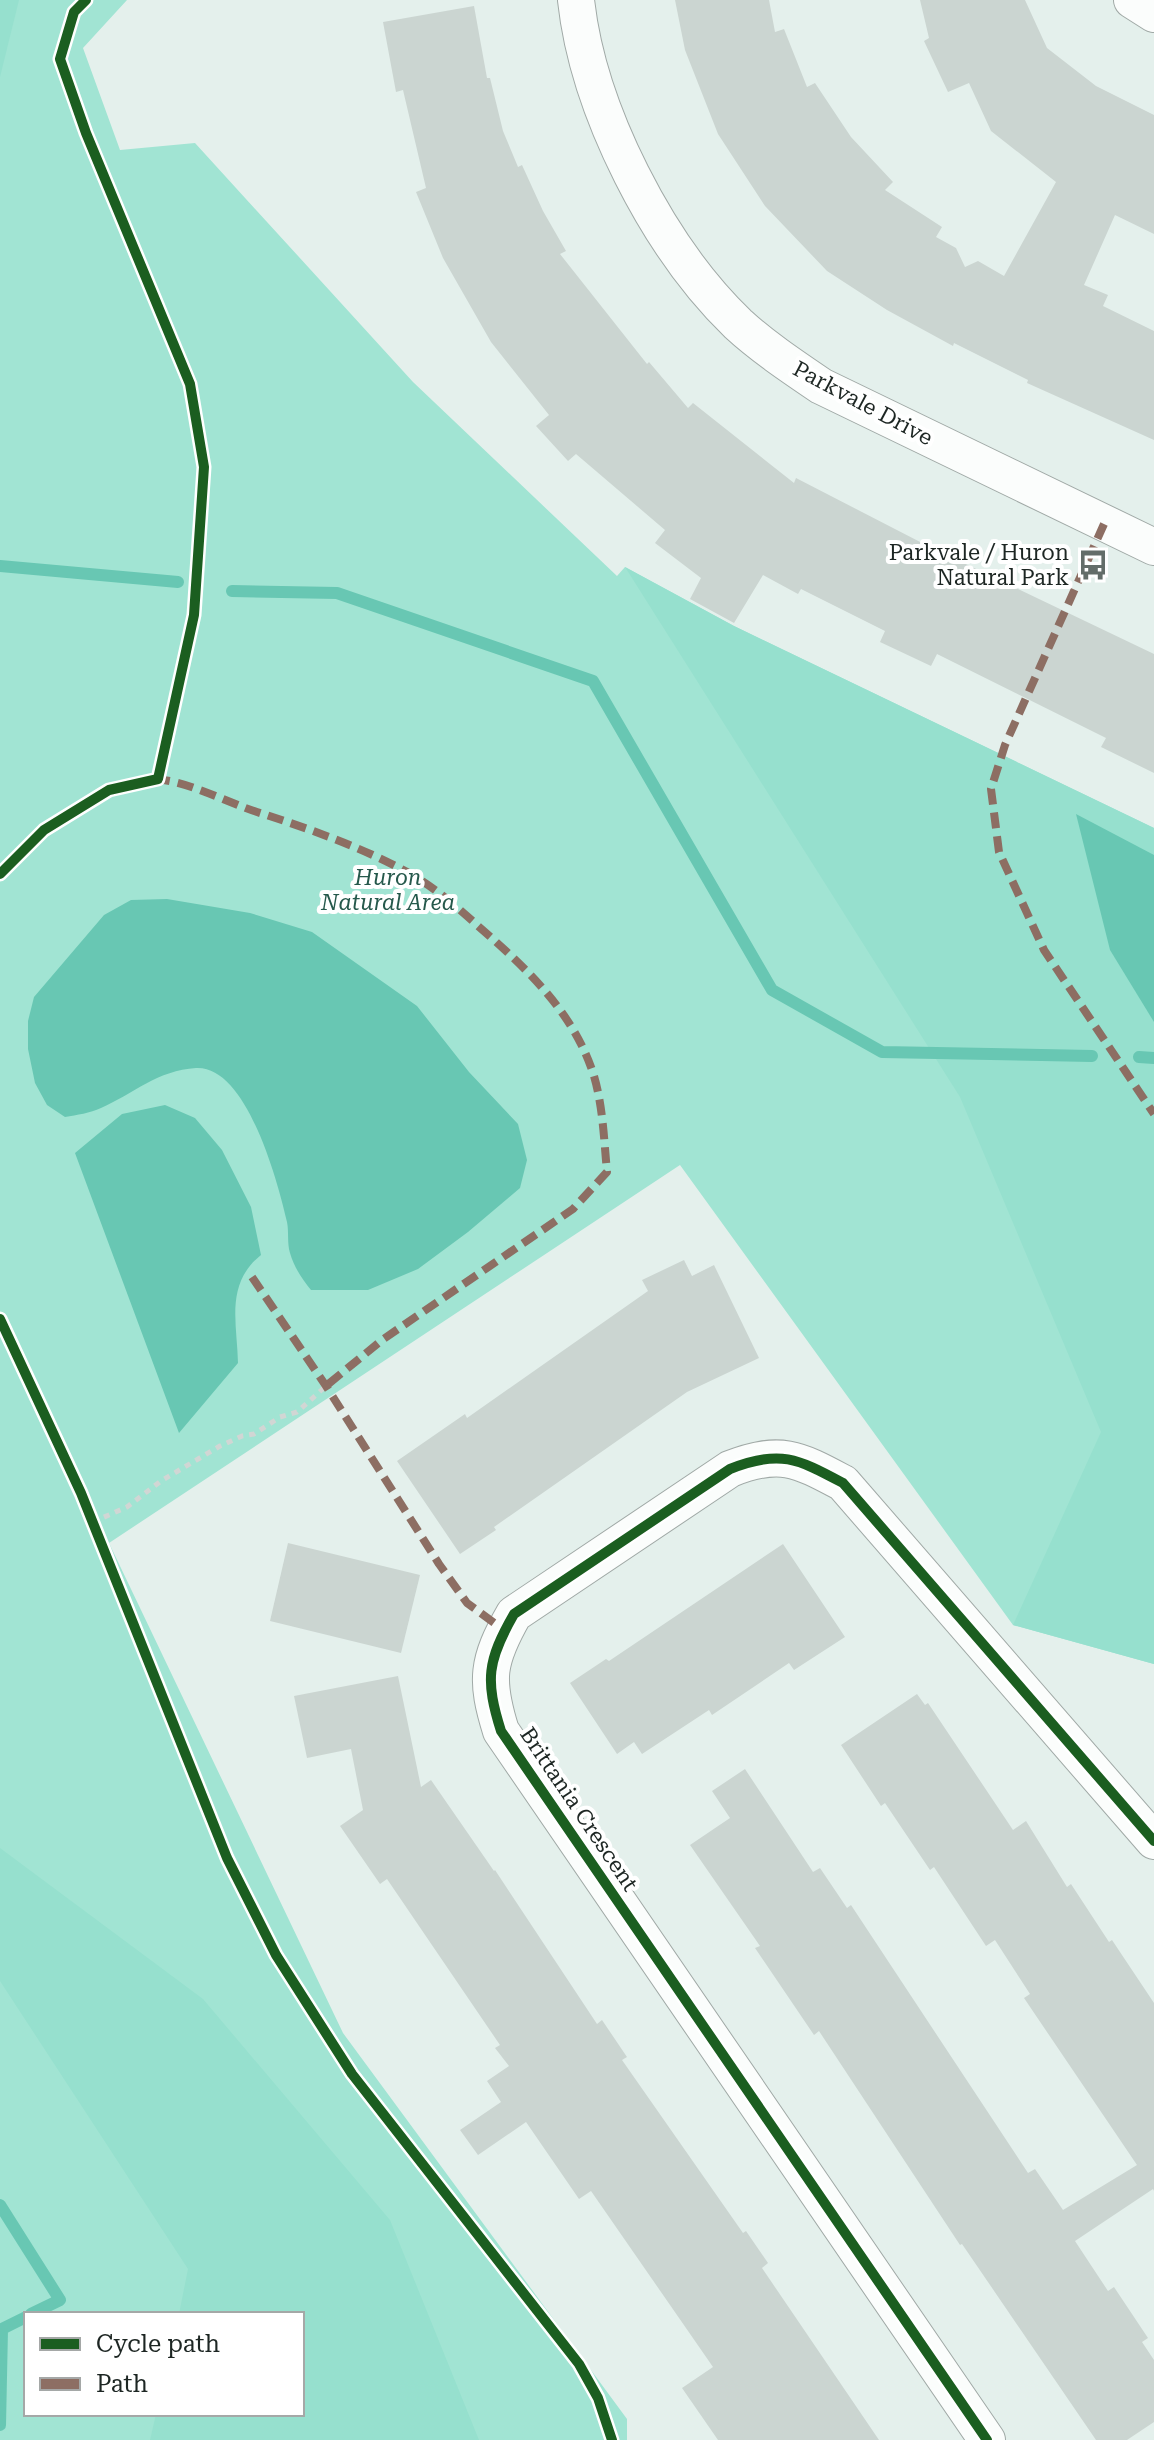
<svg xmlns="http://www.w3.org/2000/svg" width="1154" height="2440" viewBox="0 0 1154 2440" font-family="'Roboto Serif',serif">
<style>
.green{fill:#a1e4d3;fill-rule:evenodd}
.forest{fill:#96e0ce}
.water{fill:#68c7b3}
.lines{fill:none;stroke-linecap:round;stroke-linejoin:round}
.stream{stroke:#68c7b3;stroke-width:12}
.building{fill:#cbd5d1}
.street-casing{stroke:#a0a9a6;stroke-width:38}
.path{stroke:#d1d6d4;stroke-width:5;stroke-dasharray:6 6;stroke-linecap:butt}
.street{stroke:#fbfdfc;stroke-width:36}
.quiet{stroke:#8d6e63;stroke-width:8;stroke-dasharray:16 8;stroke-linecap:butt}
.cycleway-casing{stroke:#fff;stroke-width:15}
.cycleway{stroke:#1b5e20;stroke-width:10}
.labels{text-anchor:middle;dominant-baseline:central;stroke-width:8;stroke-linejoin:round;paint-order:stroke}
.street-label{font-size:22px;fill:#1d2623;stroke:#fff}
.poi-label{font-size:22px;fill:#1d2623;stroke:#fff;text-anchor:end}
.park-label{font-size:22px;font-style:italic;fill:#26594c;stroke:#fff}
</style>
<rect width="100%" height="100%" fill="#e4f0ec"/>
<path class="green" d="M 0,0 L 127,0 L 83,48 L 120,150 L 195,143 L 413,382 L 617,576 L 625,567 L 734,626 L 1154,828 L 1154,1664 L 1013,1625 L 680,1165 L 109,1543 L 343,2033 L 627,2419 L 627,2440 L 0,2440 ZM 26,2314 L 302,2314 L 302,2414 L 26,2414 Z"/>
<g class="forest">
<polygon points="0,0 19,0 0,77"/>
<polygon points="625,567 734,626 1154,828 1154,1664 1013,1625 1101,1432 960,1097"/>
<polygon points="0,1848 203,1999 390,2220 479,2440 150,2440 156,2414 302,2414 302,2314 179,2314 188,2269 0,1981"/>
</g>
<g class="water">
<polygon points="1076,814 1154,855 1154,1022 1110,950"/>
<path d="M 167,899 L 250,913 L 312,932 L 417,1006 L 469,1072 L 518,1124 L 527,1160 L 520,1188 L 468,1232 L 418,1269 L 368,1290 L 311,1290 C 302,1279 294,1267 290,1253 C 287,1243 289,1232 287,1222 C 278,1183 247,1065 196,1068 C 158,1070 133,1094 101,1108 C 90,1113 77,1115 65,1117 L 47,1105 L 35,1083 L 28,1049 L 28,1021 L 34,997 L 104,915 L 131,900 Z"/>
<path d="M 165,1105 L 195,1118 L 222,1150 L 251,1207 L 261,1255 C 225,1284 237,1322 238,1363 L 179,1433 L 75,1153 L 122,1114 Z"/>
</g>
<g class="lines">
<g class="stream">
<polyline points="0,566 178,582"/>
<polyline points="232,591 337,593 593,681 772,990 882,1052 1092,1056"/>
<polyline points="1139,1057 1154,1058"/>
<polyline points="0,2205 60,2300 31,2314"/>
<polyline points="0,2425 2,2329 26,2317"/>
</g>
</g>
<g class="building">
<polygon points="675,0 769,0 775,32 784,29 807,87 815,83 851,137 893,182 885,190 942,227 936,237 956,248 965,267 978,261 1004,276 1056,182 991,131 969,83 948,92 924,41 929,38 920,0 1025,0 1047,48 1096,86 1154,115 1154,234 1115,215 1084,285 1108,295 1103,306 1154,331 1154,440 1027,383 1028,380 954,343 953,346 887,310 827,271 765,206 718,134 685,50"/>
<polygon points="474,6 487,78 490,78 503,131 518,167 522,165 543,211 566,251 560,254 647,364 649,362 688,408 693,403 794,483 796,478 926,545 1154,654 1154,773 1101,747 1106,738 937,654 931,666 880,642 885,631 801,589 798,594 763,575 734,623 690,599 701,578 655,543 665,530 576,454 568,461 536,426 549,415 491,342 443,258 416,192 426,188 403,90 396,92 383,22"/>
<polygon points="684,1260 692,1276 714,1265 759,1358 687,1392 494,1527 496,1530 460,1554 397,1461 465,1414 467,1418 648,1291 642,1280"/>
<polygon points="288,1543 420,1575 401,1653 270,1621"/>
<polygon points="783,1544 845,1637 794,1670 789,1663 712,1715 709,1710 642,1754 634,1742 617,1754 570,1683 606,1659 609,1661"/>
<polygon points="398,1676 421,1787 431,1780 494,1871 495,1870 597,2024 602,2020 627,2057 622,2060 743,2233 746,2231 768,2263 762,2268 879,2440 718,2440 682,2388 713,2367 591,2191 579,2199 526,2122 478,2155 460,2130 501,2102 487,2081 509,2066 495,2048 500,2045 387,1879 380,1884 340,1826 363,1810 351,1749 307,1758 294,1696"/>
<polygon points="917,1694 925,1705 928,1703 1013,1830 1026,1821 1067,1887 1071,1884 1109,1942 1112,1940 1154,2003 1154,2191 1153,2189 1075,2241 1108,2291 1114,2287 1148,2338 1142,2342 1154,2360 1154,2422 1127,2440 1096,2440 962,2244 960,2245 819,2031 814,2035 755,1948 760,1946 690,1845 730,1818 712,1791 745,1769 813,1872 820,1868 847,1908 851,1905 1028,2173 1035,2169 1063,2210 1137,2165 1024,1998 1030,1994 995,1940 986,1946 934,1867 930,1870 885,1803 881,1806 841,1745"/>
</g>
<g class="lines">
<g class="street-casing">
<g id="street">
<path d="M 576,0 C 588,110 658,247 738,324 C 763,347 793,367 821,386 L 1154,547"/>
<polyline points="1132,0 1154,14"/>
<path d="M 987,2440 L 501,1731 C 485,1680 487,1661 514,1614 L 730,1469 C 780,1449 798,1459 843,1483 L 1154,1841"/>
</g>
</g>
<polyline class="path" points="93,1522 127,1507 161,1481 220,1446 242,1436 254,1434 280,1417 297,1412 326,1386"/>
<use href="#street" class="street"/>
<g class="quiet">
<polyline points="1104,524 1005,745 991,789 999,852 1044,950 1154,1114"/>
<path d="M 154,780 C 179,777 231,804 257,812 C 310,829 361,847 409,873 C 434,887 456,906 477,925 C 526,968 574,1012 594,1076 C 603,1107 604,1140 607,1172 L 573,1209 L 382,1340 L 326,1386"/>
<polyline points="252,1277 326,1386 439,1564 467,1603 505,1631"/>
</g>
<g class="cycleway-casing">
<g id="cycleway">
<polyline points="0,874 44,830 109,790 158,779 194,615 204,467 190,384 86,133 60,59 74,12 86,0"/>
<polyline points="0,1319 81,1493 227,1858 276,1955 352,2074 579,2364 598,2398 612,2440"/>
<path d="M 987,2440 L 501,1731 C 485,1680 487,1661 514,1614 L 730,1469 C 780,1449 798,1459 843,1483 L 1154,1841"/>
</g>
</g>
<use href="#cycleway" class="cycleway"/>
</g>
<defs>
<g id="bus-bare" transform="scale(2.4)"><path d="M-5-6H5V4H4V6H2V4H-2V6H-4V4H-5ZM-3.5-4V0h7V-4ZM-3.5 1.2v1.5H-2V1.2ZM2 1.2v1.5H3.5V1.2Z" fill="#636d69" stroke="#fff" stroke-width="2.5" paint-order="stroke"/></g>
</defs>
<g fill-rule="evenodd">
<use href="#bus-bare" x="1093" y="565"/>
</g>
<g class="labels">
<g class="street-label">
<text transform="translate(863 403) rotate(28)">Parkvale Drive</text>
<text transform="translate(579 1809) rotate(56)">Brittania Crescent</text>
</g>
<g class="poi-label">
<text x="1069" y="552">Parkvale / Huron<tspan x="1069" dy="25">Natural Park</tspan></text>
</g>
<g class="park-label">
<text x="388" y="877">Huron<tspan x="388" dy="25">Natural Area</tspan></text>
</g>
</g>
<rect x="24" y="2312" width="280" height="104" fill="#ffffff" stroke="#a5a8a7" stroke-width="2"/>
<rect x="40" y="2338" width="40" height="12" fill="#1b5e20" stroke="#a5a8a7" stroke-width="2"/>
<text x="96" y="2352" font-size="24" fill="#1d2623">Cycle path</text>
<rect x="40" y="2378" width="40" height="12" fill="#8d6e63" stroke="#a5a8a7" stroke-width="2"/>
<text x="96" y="2392" font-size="24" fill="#1d2623">Path</text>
</svg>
